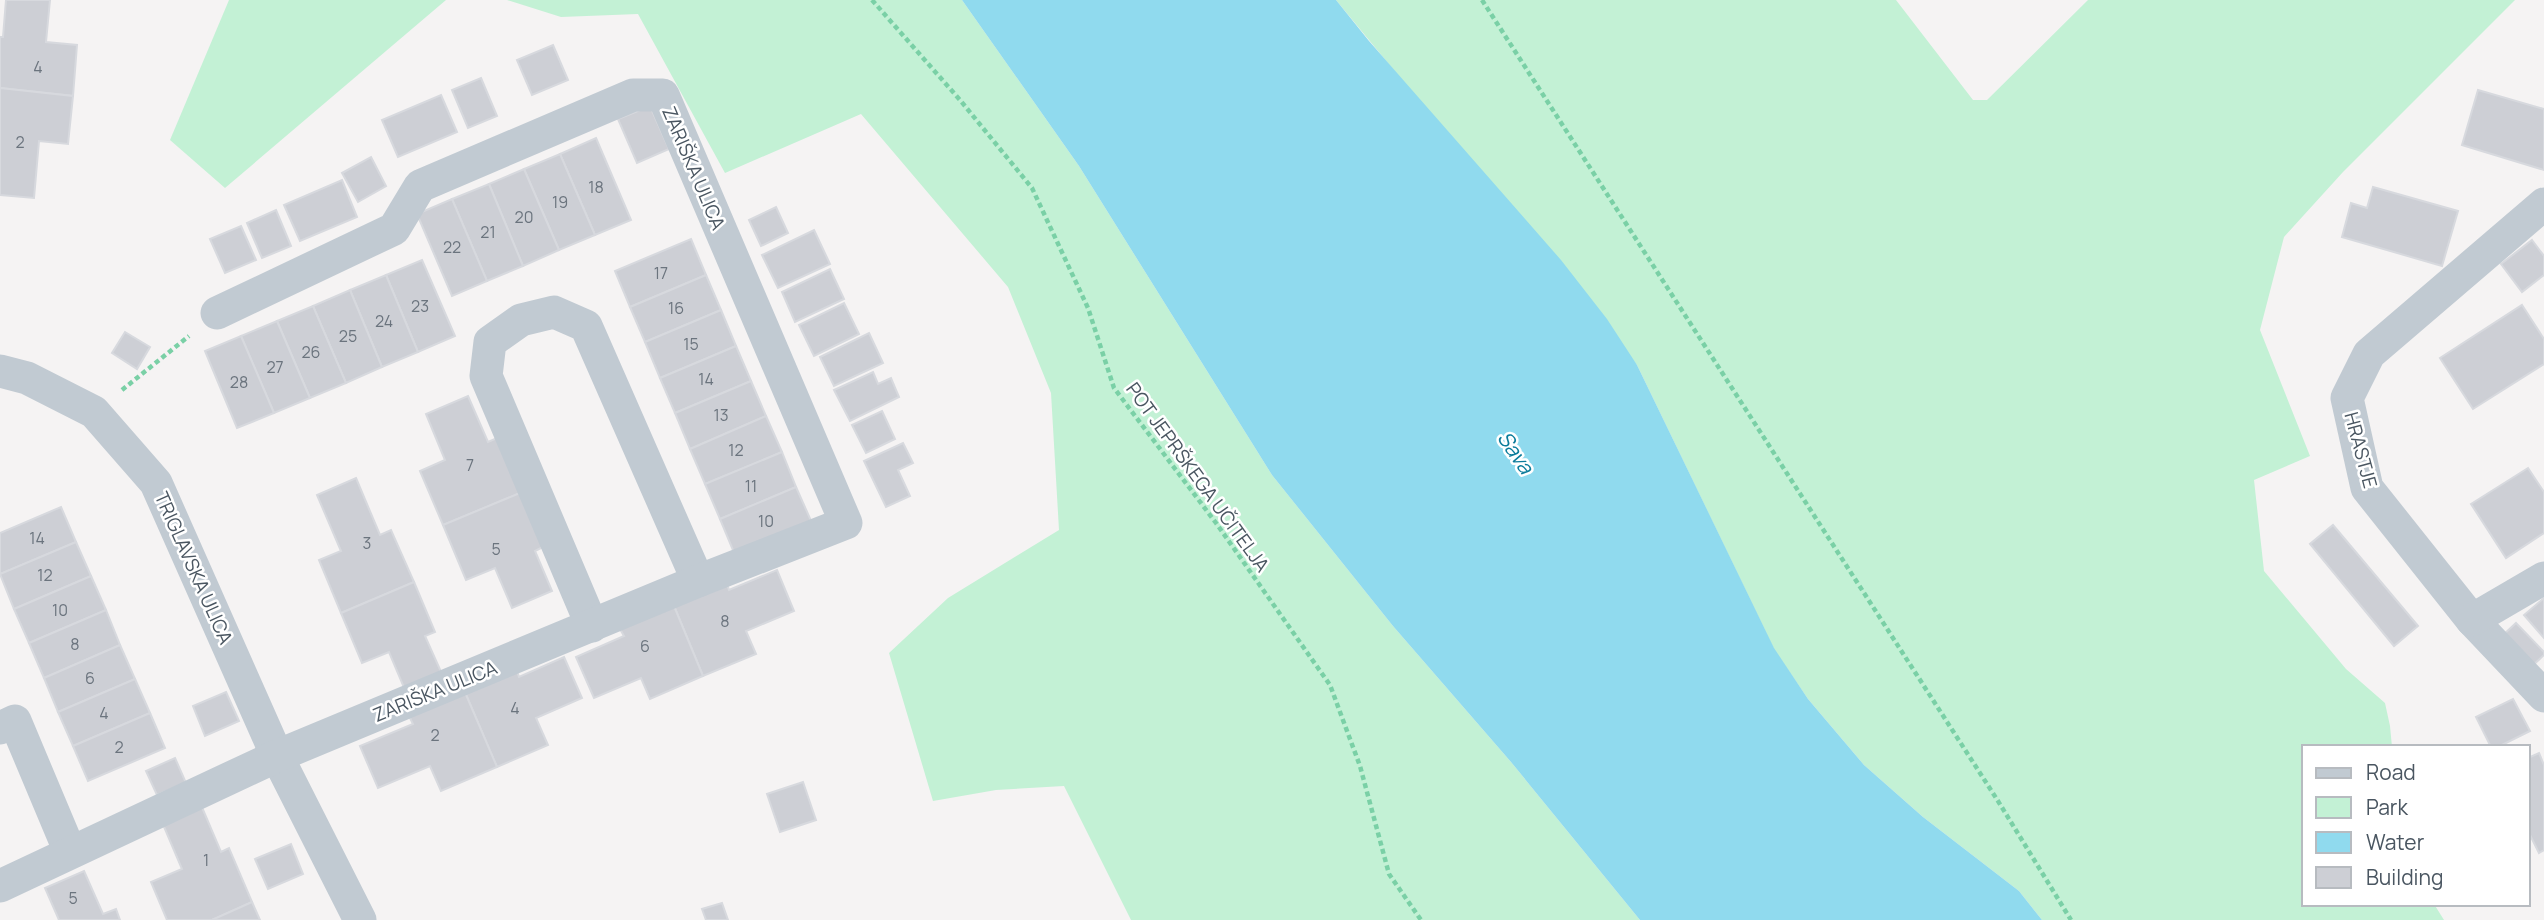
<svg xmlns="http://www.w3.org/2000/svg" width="2544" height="920" viewBox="0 0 2544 920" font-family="Manrope,sans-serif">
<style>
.green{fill:#c3f1d5}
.water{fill:#90daee}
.building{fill:#cdcfd5;stroke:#d7d9de;stroke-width:2}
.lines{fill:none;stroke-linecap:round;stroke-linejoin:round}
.path{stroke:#7ad0a6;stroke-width:4.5;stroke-dasharray:5 3.5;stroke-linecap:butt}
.street{stroke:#c1cad2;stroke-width:33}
.labels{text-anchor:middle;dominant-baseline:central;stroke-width:5;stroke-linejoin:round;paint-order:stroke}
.number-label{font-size:16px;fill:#6b747e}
.street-label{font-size:19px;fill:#4a5661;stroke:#fff}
.water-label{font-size:21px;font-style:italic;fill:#0c7c9b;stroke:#fff}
</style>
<rect width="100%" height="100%" fill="#f5f3f3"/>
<g class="green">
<polygon points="229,0 446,0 225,188 170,140"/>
<polygon points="507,0 962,0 1079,166 1272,475 1393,626 1511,762 1640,920 1131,920 1064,786 996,790 933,801 889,653 948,598 1059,530 1051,393 1008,287 861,114 725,173 638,14 561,17"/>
<polygon points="1336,0 1896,0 1973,100 1987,100 2088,0 2515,0 2343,172 2284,237 2260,330 2310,456 2254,480 2264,571 2346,669 2385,703 2390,726 2392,747 2304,747 2304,904 2434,904 2444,920 2042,920 2019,891 1923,817 1864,765 1808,699 1774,649 1637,365"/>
</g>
<polygon class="water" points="962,0 1336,0 1369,41 1561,260 1607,319 1637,365 1774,648 1808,699 1864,765 1923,817 2019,891 2042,920 1640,920 1511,762 1393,626 1272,475 1079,166"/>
<g class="building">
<polygon points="6,0 50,0 46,42 77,45 73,96 0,88 0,37 3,37"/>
<polygon points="553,45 568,80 532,95 517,60"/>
<polygon points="481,78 497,116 468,128 452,90"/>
<polygon points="0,88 73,96 68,144 39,141 34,198 0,195"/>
<polygon points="2478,90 2544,109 2544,170 2462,145"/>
<polygon points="441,95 457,132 398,157 382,120"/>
<polygon points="650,106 669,149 637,163 618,119"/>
<polygon points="596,138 631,220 595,235 560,154"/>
<polygon points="560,154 595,235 559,250 524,169"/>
<polygon points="371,157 386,186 358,202 342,173"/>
<polygon points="524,169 559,250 523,266 489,184"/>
<polygon points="342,180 357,217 300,241 284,205"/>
<polygon points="489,184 523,266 487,281 452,199"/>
<polygon points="2373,187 2458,211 2442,266 2342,237 2351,203 2367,208"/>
<polygon points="452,199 487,281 452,296 417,214"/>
<polygon points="776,207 788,233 761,246 749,220"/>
<polygon points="276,210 291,246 262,258 247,223"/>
<polygon points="241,226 256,260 225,273 210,239"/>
<polygon points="814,230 830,264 778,288 762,255"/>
<polygon points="691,239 706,275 630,307 615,271"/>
<polygon points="2532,240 2544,256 2544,275 2522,292 2501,264"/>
<polygon points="422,260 455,336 418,352 386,275"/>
<polygon points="830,269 844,299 795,322 782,292"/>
<polygon points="386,275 418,352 382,367 350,290"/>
<polygon points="706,275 721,310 645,342 630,307"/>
<polygon points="350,290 382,367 346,383 313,306"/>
<polygon points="844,303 859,334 814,356 799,325"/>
<polygon points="2522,305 2544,339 2544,364 2473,409 2440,358"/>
<polygon points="313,306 346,383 310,398 277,321"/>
<polygon points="721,310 736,346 660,378 645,342"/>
<polygon points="277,321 310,398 274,413 241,336"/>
<polygon points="125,332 150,347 137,369 112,353"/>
<polygon points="869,333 883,363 834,386 820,357"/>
<polygon points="241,336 274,413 237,428 205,351"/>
<polygon points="736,346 751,381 675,413 660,378"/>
<polygon points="873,372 878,384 891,378 899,397 850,421 834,390"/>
<polygon points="751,381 766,416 690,449 675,413"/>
<polygon points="468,396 488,442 497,438 520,493 443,525 420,471 445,460 426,414"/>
<polygon points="882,411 895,439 866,453 852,425"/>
<polygon points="766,416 782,452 705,484 690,449"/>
<polygon points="903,443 913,463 898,470 910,496 886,507 864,461"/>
<polygon points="782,452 796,487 720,519 705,484"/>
<polygon points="2528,468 2544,492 2544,533 2506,558 2471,504"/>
<polygon points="356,478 380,535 391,530 414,582 341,613 319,560 341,551 317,495"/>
<polygon points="796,487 812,523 735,555 720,519"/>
<polygon points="520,493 543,547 535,551 552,591 512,608 495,568 466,580 443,525"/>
<polygon points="61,507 76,542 0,574 0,533"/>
<polygon points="2333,525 2418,626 2394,646 2310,544"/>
<polygon points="76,542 91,576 14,609 0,574"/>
<polygon points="777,570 794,611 746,631 756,654 703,676 674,606 727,584 729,590"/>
<polygon points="91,576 106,610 29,643 14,609"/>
<polygon points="414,582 435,632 425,636 442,674 405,690 389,652 362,663 341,613"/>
<polygon points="2544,598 2544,638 2524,615"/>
<polygon points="674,606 703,676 650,699 641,678 594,698 576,657 624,636 620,629"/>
<polygon points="106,610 120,645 44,678 29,643"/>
<polygon points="2516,623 2544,652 2544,655 2531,667 2502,636"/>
<polygon points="120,645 135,679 58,712 44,678"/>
<polygon points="564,657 582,698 536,718 548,745 497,767 464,690 516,668 519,677"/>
<polygon points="135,679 150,713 73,746 58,712"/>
<polygon points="464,690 497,767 441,791 430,766 378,788 360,746 413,724 408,714"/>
<polygon points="226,692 239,721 205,736 193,706"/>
<polygon points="2513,699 2530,731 2498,747 2491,747 2476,717"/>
<polygon points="150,713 165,748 88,781 73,746"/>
<polygon points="2539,753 2544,765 2544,850 2539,853 2528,831 2528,758"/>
<polygon points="175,758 186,783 157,795 146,771"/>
<polygon points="803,782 816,820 780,832 767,794"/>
<polygon points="201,805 221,852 229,848 252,902 212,920 167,920 151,882 182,869 162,822"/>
<polygon points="291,844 303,874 268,889 255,859"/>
<polygon points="84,871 103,914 116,909 120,920 59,920 45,888"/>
<polygon points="252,902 260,920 212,920"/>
<polygon points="722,903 728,920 706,920 702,909"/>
</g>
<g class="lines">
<g class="path">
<polyline points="872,0 960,100 1032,188 1088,308 1114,388 1216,523 1330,685 1360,766 1389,874 1421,920"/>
<polyline points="1482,0 1998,801 2071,920"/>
<polyline points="122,390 189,336"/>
</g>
<g class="street">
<polyline points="2544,204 2369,354 2347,398 2367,488 2472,620 2544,696"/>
<polyline points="0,371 27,378 94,412 156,483 277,756 360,920"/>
<polyline points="2472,620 2544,578"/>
<polyline points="592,626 486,376 490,342 521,320 554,312 586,326 698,581"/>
<polyline points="0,728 15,721 70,852"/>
<polyline points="0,886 277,756 698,581 846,523 663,95 633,95 420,186 394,229 217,313"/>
</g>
</g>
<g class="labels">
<g class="number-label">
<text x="38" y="67">4</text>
<text x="20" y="142">2</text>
<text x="596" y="187">18</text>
<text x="560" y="202">19</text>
<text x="524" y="217">20</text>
<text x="488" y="232">21</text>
<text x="452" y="247">22</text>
<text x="661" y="273">17</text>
<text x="420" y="306">23</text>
<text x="676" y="308">16</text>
<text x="384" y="321">24</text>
<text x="348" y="336">25</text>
<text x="691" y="344">15</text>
<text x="311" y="352">26</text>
<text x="275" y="367">27</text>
<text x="706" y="379">14</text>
<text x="239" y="382">28</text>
<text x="721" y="415">13</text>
<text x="736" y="450">12</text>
<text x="470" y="465">7</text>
<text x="751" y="486">11</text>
<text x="766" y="521">10</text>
<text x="37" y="538">14</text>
<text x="367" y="543">3</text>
<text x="496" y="549">5</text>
<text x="45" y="575">12</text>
<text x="60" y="610">10</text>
<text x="725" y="621">8</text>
<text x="75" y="644">8</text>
<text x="645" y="646">6</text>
<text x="90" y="678">6</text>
<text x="515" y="708">4</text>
<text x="104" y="713">4</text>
<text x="435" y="735">2</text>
<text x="119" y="747">2</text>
<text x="206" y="860">1</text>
<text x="73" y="898">5</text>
</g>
<g class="street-label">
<text transform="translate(694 168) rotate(67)">ZARIŠKA ULICA</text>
<text transform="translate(2361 450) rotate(75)">HRASTJE</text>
<text transform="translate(1198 477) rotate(54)">POT JEPRŠKEGA UČITELJA</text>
<text transform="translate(194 568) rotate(66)">TRIGLAVSKA ULICA</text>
<text transform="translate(435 691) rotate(-22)">ZARIŠKA ULICA</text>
</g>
<g class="water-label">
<text transform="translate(1516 452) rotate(56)">Sava</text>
</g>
</g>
<rect x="2302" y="745" width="228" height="161" fill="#ffffff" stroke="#b7bbc0" stroke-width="2"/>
<rect x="2316" y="768" width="35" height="10" fill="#c1cad2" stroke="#b7bbc0" stroke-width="2"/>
<text x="2366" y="780" font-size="21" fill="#4a5661">Road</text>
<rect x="2316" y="797" width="35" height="21" fill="#c3f1d5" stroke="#b7bbc0" stroke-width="2"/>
<text x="2366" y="815" font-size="21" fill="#4a5661">Park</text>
<rect x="2316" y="832" width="35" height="21" fill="#90daee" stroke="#b7bbc0" stroke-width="2"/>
<text x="2366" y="850" font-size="21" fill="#4a5661">Water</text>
<rect x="2316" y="867" width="35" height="21" fill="#cdcfd5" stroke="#b7bbc0" stroke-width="2"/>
<text x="2366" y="885" font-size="21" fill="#4a5661">Building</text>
</svg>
